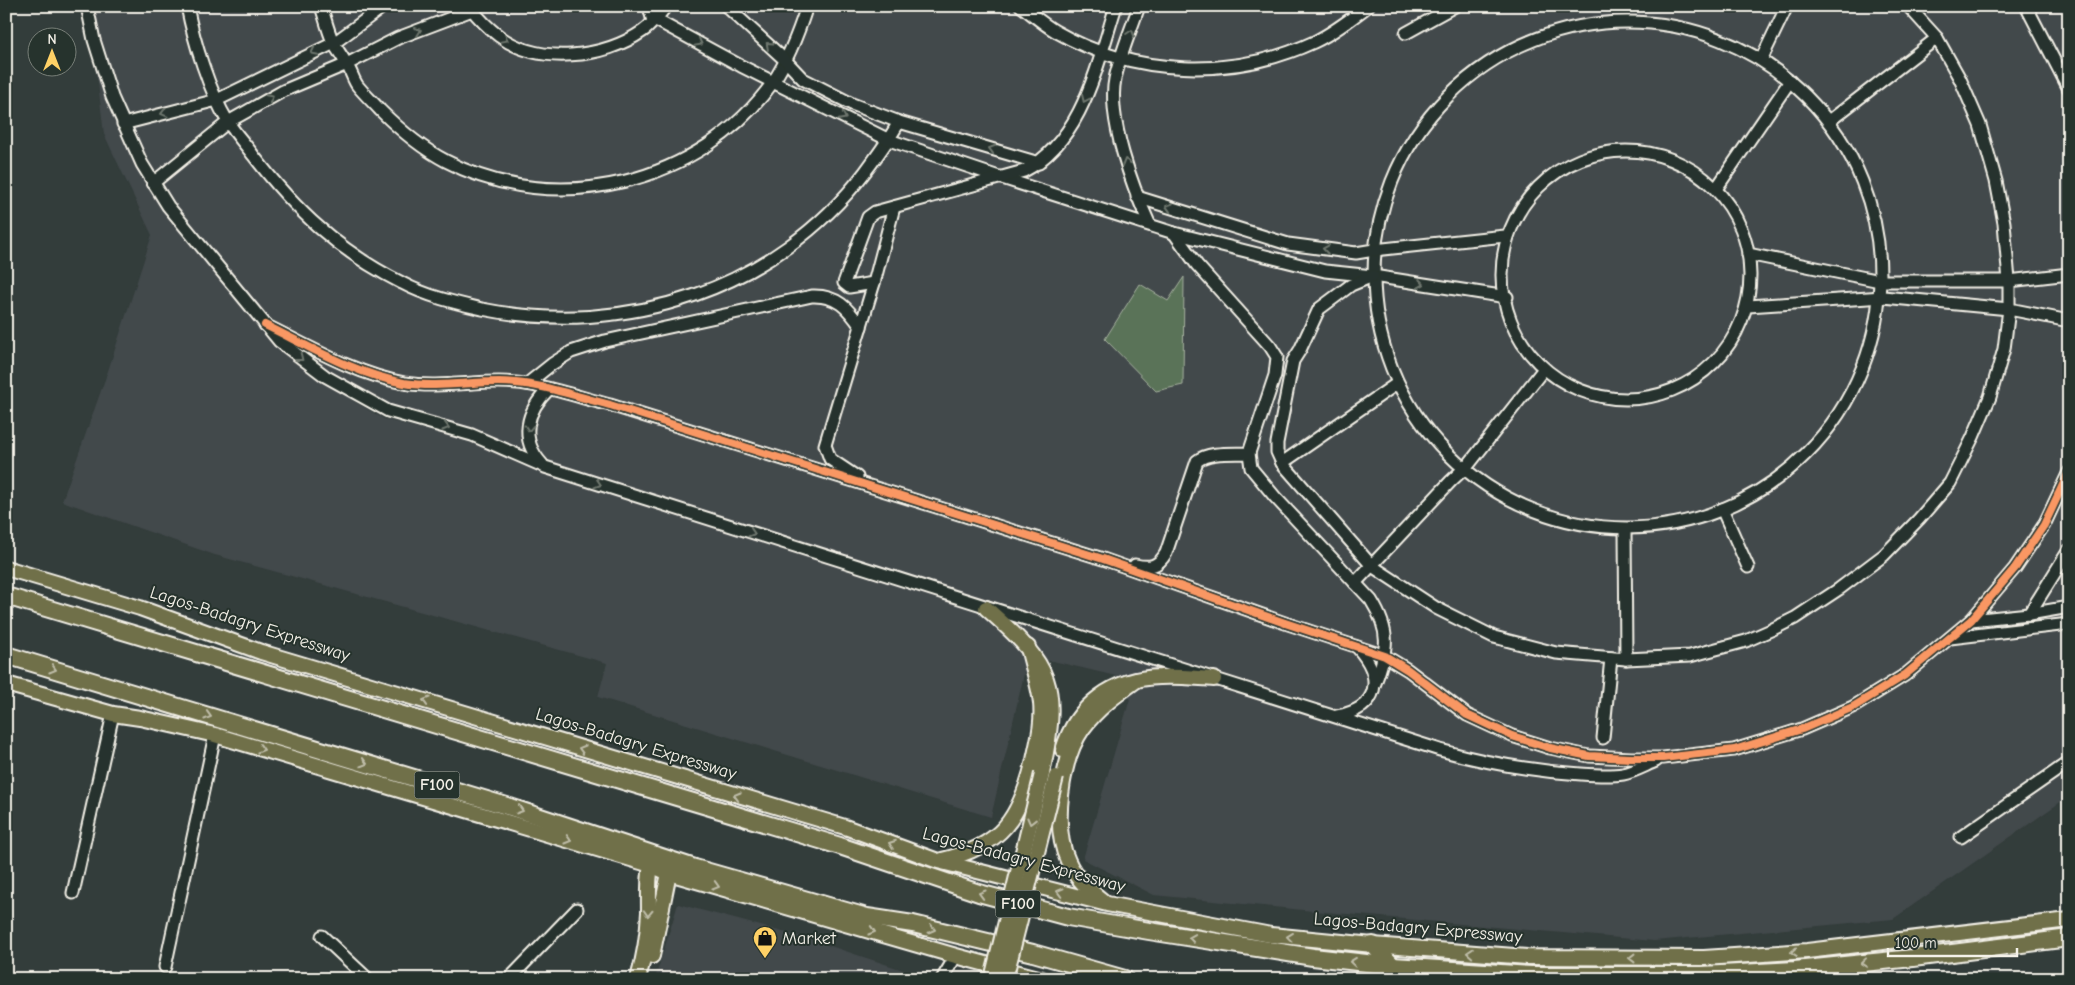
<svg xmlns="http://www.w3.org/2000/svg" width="2075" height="985" viewBox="0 0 2075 985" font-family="'Comic Neue',sans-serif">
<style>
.built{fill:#43494c;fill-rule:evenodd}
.green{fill:#5a7359;stroke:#a7b2a0}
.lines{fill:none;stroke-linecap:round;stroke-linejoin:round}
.minor-casing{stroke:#f4f1e8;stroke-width:15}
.major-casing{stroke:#f4f1e8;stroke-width:18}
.highway-casing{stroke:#f4f1e8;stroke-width:20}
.minor{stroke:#26332d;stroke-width:11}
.major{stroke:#70704a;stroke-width:14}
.highway{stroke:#70704a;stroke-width:16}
.major-bridge-casing{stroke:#f4f1e8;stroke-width:18;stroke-linecap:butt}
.major-bridge{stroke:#70704a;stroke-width:14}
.cycleway-casing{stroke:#26332d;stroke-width:11}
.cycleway{stroke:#f99763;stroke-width:8}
.oneway{stroke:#6e766e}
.oneway2{stroke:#bfbda9}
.labels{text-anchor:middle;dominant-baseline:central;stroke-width:4;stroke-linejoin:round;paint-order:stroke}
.shield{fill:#26332d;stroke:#b6b8b0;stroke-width:1}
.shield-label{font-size:16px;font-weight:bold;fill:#f4f1e8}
.street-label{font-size:18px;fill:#f4f1e8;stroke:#26332d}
.poi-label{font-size:18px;fill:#f4f1e8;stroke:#26332d;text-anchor:start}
</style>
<rect width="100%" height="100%" fill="#333d3b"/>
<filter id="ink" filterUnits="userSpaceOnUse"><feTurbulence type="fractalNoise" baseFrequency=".02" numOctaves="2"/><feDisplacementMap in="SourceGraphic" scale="10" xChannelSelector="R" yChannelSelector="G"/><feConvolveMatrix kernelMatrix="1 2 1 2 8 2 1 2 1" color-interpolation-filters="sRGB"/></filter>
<g filter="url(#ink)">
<g class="built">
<path d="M 83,6 L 2069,6 L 2069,796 L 1893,919 L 1654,941 L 1303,910 L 1154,895 L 1083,859 L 1130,699 L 1116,676 L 1053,661 L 1027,661 L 991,817 L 598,697 L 607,663 L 215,555 L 62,501 L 108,371 L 152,235 L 104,134 L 98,83 ZM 190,243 L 293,356 L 292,357 L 239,302 ZM 350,399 L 457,438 L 384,419 Z"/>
<polygon points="678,904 809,939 930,979 655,979"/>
</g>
<polygon class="green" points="1184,277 1183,385 1156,391 1105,339 1140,284 1168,301"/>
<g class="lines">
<g class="minor-casing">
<g id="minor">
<path d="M 87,6 L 94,40 L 112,97 L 142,164 L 168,206 L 279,341 L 325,376 L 388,411 L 472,435 L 545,467 L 1440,750 C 1486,763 1533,771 1581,774 C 1595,775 1610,776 1623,774 C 1634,772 1646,765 1656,761"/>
<path d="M 187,6 C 194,42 209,91 228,122 C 235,133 245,144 253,155 C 296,211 338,251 402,283 C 426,296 456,303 482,309 C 625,338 775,290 865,172 C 877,156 889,140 899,122"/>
<path d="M 321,6 C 325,18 328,31 333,42 C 337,50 343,57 347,65 C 351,71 353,79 357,85 C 364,94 373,102 380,110 C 400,130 421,148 446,161 C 556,219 701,184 773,82 C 788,60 799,31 807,6"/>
<path d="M 469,6 C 477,16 488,28 499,36 C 539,66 604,58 643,31 C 652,25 659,15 666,6"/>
<polyline points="649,6 652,18 656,20 741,66 889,140 1002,178 1174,233 1325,271 1373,276 1507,297"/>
<polyline points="726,6 785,60 803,79 852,104 899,122 1039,163"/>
<path d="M 1021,6 C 1032,14 1043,24 1055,31 C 1133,76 1232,80 1314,42 C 1333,33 1351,19 1368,6"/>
<path d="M 1139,6 C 1131,30 1120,55 1115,79 C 1107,119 1133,188 1149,223"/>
<polyline points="2026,6 2069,89"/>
<circle cx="1627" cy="275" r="253"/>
<polyline points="1406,33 1455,6"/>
<polyline points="1761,60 1787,6"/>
<polyline points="1832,119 1937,38"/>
<polyline points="123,124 217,100 334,43 384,6"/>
<circle cx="1626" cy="275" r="124"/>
<polyline points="153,183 228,122 283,91 347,64 398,38 472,10"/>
<polyline points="1718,186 1790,81"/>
<polyline points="1137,197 1288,244 1356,253 1374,250 1505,236"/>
<path d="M 1174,233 L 1197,265 L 1270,346 L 1277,357 L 1275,375 L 1249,453 L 1251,468 L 1275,497 L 1371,600 C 1391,632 1388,649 1375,683"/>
<polyline points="1748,254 1880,281 2009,281 2069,274"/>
<polyline points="1373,276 1351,285 1319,309 1300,350 1293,361 1277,443 1277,452 1282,463 1372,566 1436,608 1494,637 1556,653 1626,659 1690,656 1746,641 1771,630 1795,618 1839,589 1884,555 1919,519 1950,483 1973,437 1990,397 2004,349 2009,309 2009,281 2004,223 1996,181 1980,125 1960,79 1937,38 1908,6"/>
<path d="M 874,283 L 849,287 L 844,283 L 868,217 L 875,212 L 1024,171 C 1083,140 1097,65 1116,6"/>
<polyline points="1748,306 1883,297 2009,309 2069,321"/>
<path d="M 265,325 C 310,347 355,374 404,383 C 436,388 468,382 499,382 C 537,382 574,396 610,405 L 1103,559 L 1285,623 L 1385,656 L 1408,670 L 1467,715 L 1512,736 L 1550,748 L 1589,756 L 1631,758 L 1663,758 L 1734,750 L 1802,729 L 1853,707 L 1905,675 L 1971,620 L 2015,568 L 2044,525 L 2069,472"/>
<path d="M 527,384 L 552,364 L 571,352 L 605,341 L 812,296 C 837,295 848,308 861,327"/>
<polyline points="1282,463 1395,385"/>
<path d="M 542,464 C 519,439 526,411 549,389"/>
<polyline points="857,477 830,459 825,445 874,283 894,207"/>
<polyline points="1722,509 1748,567"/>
<polyline points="1625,530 1626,659"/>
<path d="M 1135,565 C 1150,568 1158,567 1166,553 L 1197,461 C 1209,451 1234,454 1249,453"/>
<polyline points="1355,583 1451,481 1469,464 1543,370"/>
<polyline points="2029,614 2069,550"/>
<polyline points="1971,620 2029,614 2069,607"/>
<polyline points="1950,638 2069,624"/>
<path d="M 1337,716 C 1380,708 1384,677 1357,647"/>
<polyline points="1603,738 1611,658"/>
<polyline points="1961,837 2069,762"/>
<polyline points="73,893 113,714"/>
<polyline points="322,936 368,979"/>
<polyline points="165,967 215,735"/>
<polyline points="509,979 577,909"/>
<polyline points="942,979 956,956"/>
</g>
</g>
<g class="major-casing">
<g id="major">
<polyline points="6,568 140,608 261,652 845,827 938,861 1107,904 1271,935 1373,945 1527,957 1704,958 1807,951 2069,920"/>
<path d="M 986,608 C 1054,668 1060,684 1042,774"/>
<polyline points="6,684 113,714 140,718 215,735 651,865 669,873 956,956 1042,979"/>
<path d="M 1063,750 C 1076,705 1114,678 1160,677 C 1178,676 1196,678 1214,679"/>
<path d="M 942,860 C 1002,846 1020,818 1034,760 C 1038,741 1043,723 1041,703 C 1039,684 1032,666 1028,647"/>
<path d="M 1103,901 C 1089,890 1075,878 1068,861 C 1052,827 1061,759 1083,728 C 1098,708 1116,695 1137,680"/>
<polyline points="652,956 669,873"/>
<path d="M 638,979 C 644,958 648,934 649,912 C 649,896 648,881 651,865"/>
</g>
</g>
<g class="highway-casing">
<g id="highway">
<polyline points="6,596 840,846 979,893 1068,917 1149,931 1313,957 1393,966 1531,975 1702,975 1795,970 1913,958 2069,938"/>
<polyline points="6,655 510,807 695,868 867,917 913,924 1033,953 1125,979"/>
<polyline points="1373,945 1393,966"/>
</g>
</g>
<use href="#minor" class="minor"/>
<use href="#major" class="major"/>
<use href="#highway" class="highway"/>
<g class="major-bridge-casing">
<g id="major-bridge">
<polyline points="992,979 1042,774"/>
<polyline points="1005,979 1056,777"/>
</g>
</g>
<use href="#major-bridge" class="major-bridge"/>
<g class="cycleway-casing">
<path id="cycleway" d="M 265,325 C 310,347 355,374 404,383 C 436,388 468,382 499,382 C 537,382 574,396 610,405 L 1103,559 L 1285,623 L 1385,656 L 1408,670 L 1467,715 L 1512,736 L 1550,748 L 1589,756 L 1631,758 L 1663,758 L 1734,750 L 1802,729 L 1853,707 L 1905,675 L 1971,620 L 2015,568 L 2044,525 L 2069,472"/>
</g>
<use href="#cycleway" class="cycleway"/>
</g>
<defs><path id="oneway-chevron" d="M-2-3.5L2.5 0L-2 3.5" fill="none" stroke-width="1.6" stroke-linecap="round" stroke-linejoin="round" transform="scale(1.25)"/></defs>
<g class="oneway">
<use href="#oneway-chevron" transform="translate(418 31) rotate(-20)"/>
<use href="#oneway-chevron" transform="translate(1131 33) rotate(-72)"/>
<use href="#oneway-chevron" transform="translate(505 39) rotate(29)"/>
<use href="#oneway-chevron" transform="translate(699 43) rotate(29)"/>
<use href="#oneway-chevron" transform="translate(769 45) rotate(-138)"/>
<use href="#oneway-chevron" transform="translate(314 52) rotate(154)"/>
<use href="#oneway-chevron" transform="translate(270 98) rotate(-29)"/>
<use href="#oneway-chevron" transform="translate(1085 99) rotate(115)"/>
<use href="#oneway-chevron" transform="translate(164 113) rotate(165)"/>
<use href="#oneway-chevron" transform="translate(843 117) rotate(27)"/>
<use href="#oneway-chevron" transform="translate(992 149) rotate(-163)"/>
<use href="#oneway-chevron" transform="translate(1126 162) rotate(-105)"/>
<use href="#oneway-chevron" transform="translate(1169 207) rotate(-163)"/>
<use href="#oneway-chevron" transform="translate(1326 249) rotate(-172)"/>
<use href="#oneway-chevron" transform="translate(1421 284) rotate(9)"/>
<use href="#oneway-chevron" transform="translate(300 358) rotate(38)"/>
<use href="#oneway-chevron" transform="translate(446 427) rotate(16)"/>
<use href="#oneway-chevron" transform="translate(529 428) rotate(93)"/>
<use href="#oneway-chevron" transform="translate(598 484) rotate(18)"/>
<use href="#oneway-chevron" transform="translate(752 533) rotate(18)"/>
</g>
<g class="oneway2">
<use href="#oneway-chevron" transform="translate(53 669) rotate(17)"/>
<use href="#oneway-chevron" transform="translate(426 701) rotate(-163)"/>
<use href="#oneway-chevron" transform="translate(208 716) rotate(17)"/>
<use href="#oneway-chevron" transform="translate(261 749) rotate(17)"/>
<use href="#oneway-chevron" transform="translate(582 749) rotate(-163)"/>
<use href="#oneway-chevron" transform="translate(364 763) rotate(17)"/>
<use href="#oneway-chevron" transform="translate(737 796) rotate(-164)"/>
<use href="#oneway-chevron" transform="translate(520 810) rotate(18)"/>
<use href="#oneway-chevron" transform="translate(1031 821) rotate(104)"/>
<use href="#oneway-chevron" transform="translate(568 840) rotate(16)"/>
<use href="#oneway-chevron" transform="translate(892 844) rotate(-160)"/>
<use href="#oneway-chevron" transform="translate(716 886) rotate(16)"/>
<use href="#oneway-chevron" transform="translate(1060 892) rotate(-165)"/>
<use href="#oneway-chevron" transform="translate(982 894) rotate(-164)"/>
<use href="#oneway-chevron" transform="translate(648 913) rotate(93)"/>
<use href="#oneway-chevron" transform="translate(932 929) rotate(14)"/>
<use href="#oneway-chevron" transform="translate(872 931) rotate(16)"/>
<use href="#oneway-chevron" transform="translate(1290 937) rotate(-173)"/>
<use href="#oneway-chevron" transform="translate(1192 938) rotate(-171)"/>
<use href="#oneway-chevron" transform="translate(1794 952) rotate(176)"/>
<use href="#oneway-chevron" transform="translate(1470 953) rotate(-176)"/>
<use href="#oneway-chevron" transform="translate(1632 958) rotate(-180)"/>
<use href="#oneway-chevron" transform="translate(1353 962) rotate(-174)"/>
<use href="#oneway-chevron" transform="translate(1864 963) rotate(174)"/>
</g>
</g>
<defs>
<g id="shop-pin" transform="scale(1.25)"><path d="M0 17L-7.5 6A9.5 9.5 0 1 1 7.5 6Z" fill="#ffd166" stroke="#26332d"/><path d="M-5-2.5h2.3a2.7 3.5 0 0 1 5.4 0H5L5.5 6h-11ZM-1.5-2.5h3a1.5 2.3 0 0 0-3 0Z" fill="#111"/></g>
</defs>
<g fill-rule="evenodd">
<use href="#shop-pin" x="765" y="938"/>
</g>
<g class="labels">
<g class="shield">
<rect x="414.5" y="771.5" width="45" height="27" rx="4"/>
<rect x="995.5" y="890.5" width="45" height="27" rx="4"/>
</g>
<g class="shield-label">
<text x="437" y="785">F100</text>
<text x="1018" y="904">F100</text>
</g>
<g class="street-label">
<text transform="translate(250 624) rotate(18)">Lagos-Badagry Expressway</text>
<text transform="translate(636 744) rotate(17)">Lagos-Badagry Expressway</text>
<text transform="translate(1024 860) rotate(15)">Lagos-Badagry Expressway</text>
<text transform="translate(1418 928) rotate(5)">Lagos-Badagry Expressway</text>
</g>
<g class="poi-label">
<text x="782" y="938">Market</text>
</g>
</g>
<rect width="2075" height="985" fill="none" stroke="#26332d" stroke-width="25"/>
<rect x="12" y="12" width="2050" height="960" fill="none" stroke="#f4f1e8" stroke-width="2" filter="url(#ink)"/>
<g transform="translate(52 52)"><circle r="24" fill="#26332d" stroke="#787f78"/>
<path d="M0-4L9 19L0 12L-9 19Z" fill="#ffd166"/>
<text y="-8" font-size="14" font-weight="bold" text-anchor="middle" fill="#f4f1e8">N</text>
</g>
<path d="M1888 948v8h129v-8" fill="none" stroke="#f4f1e8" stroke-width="2.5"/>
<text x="1895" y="948" font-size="15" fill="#f4f1e8" stroke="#26332d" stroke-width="4" paint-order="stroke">100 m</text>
</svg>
